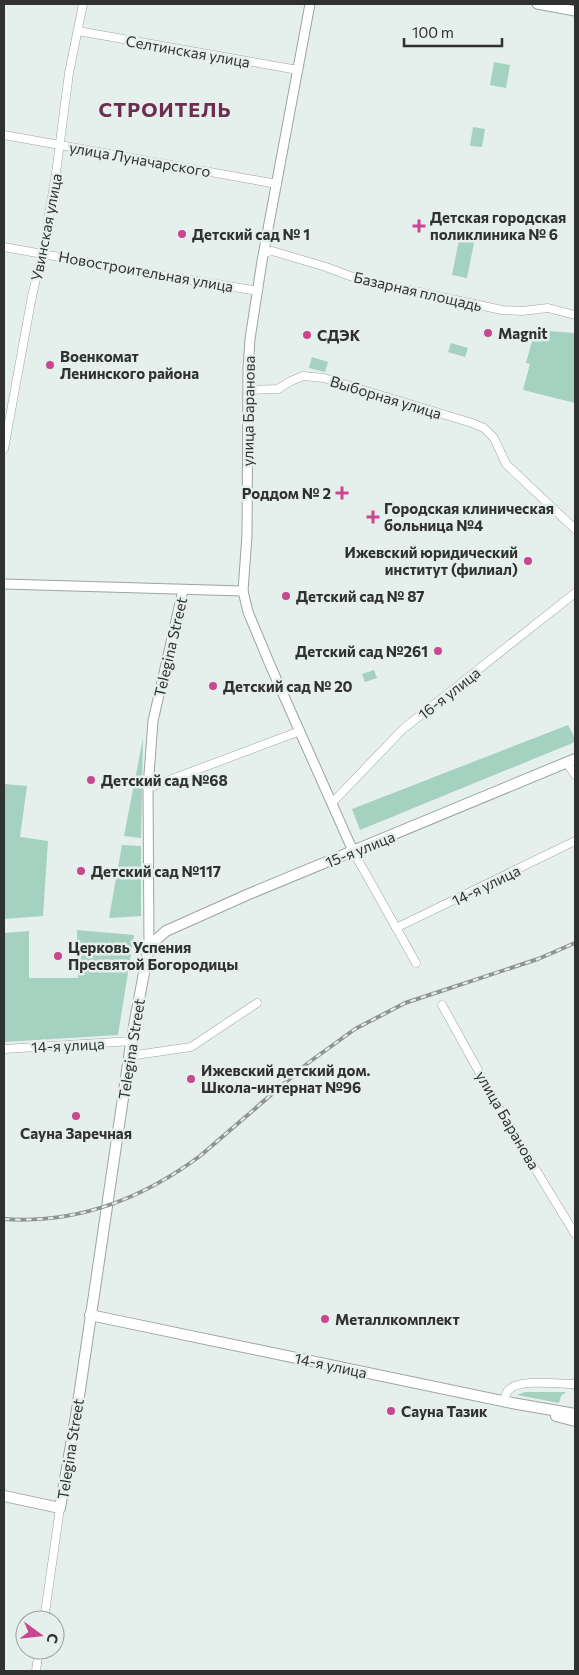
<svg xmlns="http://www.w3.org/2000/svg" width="579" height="1675" viewBox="0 0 579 1675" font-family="Commissioner,sans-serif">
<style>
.green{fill:#a5d1c0}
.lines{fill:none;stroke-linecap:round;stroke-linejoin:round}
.minor-casing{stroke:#9ca5a1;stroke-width:9}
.tertiary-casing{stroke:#9ca5a1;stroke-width:11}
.secondary-casing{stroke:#9ca5a1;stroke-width:12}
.minor{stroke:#fff;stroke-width:8}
.tertiary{stroke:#fff;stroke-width:9}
.secondary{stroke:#fff;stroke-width:10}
.rail-casing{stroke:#8e9492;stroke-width:4}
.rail{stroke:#e5efeb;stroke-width:2;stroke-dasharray:5.5;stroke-linecap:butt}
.poi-dot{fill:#c9478f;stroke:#e5efeb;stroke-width:2}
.labels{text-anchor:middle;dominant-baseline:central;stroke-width:5;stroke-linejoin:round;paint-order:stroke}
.street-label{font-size:15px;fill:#2f3231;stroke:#e5efeb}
.poi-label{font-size:15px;font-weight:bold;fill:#2f3231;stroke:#e5efeb;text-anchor:start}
.district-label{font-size:20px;font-weight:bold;letter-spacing:1px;fill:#6d2d4f;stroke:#e5efeb}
</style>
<rect width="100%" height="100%" fill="#e5efeb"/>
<g class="green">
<polygon points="494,62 510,65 506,88 490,85"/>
<polygon points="473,127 485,129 482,147 470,146"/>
<polygon points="461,230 476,233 467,278 452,275"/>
<polygon points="535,330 575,333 575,403 523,390 530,364 526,363"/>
<polygon points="451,343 468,348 465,357 448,352"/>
<polygon points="312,357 328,362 325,372 309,368"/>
<polygon points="374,670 377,678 365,682 362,674"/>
<polygon points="568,725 575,738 575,742 360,830 352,809"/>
<polygon points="143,738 141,838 124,836"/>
<polygon points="4,784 27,786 20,837 48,841 43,916 4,919"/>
<polygon points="122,845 141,846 141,916 109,918"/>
<polygon points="77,930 134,935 118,1035 4,1042 4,933 29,931 29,978 78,978"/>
<polygon points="525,1392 566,1392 561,1396 559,1403 517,1395"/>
</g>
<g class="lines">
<g class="minor-casing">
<g id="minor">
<polyline points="78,31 298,70"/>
<polyline points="4,135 277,184"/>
<polyline points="4,247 125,269 258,291"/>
<polyline points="264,253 272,251 326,267 358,279 502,310 522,311 548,308 575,315"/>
<polyline points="248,390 278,389 291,381 303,376 324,378 472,423 484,428 494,438 506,464 575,529"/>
<polyline points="4,449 32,296 44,245 56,173 69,73 83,4"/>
<polyline points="567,763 575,775"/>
<polyline points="148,788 300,731"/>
<polyline points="332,803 403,729 575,593"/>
<polyline points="353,851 416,963"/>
<polyline points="396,928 575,841"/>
<polyline points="442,1005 508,1124 575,1234"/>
<polyline points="4,1049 132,1041"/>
<polyline points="129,1056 191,1047 257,1003"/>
<path d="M 504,1402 C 505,1396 506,1391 511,1388 C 522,1379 560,1384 575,1384"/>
<polyline points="44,1620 60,1508"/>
<polyline points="36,1671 39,1650"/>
</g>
</g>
<g class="tertiary-casing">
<g id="tertiary">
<polyline points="310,4 262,261 250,339 248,369 247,535 243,591 248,612 271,667 353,851"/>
<polyline points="537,4 575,11"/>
<polyline points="4,584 243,591"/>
<polyline points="149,946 148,788 153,721 183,590"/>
</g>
</g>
<g class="secondary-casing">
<g id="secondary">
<polyline points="90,1315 512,1403 575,1414"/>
<polyline points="556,1416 575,1421"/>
<polyline points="4,1496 60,1508 77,1410 132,1037 149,946 166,931 249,894 575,759"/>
</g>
</g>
<use href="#minor" class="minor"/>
<use href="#tertiary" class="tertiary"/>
<use href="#secondary" class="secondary"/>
<g class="rail-casing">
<path id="rail" d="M 4,1219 C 77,1224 142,1199 200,1156 L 308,1063 L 355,1029 L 405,1003 L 538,959 L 575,943"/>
</g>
<use href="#rail" class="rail"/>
</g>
<g class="poi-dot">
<path d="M416.5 218.5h5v5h5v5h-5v5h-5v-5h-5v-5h5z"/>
<circle cx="182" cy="234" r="5"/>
<circle cx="488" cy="333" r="5"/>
<circle cx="307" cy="335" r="5"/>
<circle cx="50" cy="365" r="5"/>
<path d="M339.5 485.5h5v5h5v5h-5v5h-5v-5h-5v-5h5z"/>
<path d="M370.5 509.5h5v5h5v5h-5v5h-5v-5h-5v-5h5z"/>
<circle cx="528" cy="561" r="5"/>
<circle cx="286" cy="596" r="5"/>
<circle cx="438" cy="651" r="5"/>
<circle cx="213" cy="686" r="5"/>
<circle cx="91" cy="780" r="5"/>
<circle cx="81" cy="871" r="5"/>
<circle cx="58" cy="956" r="5"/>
<circle cx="191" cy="1079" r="5"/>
<circle cx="76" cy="1116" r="5"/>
<circle cx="325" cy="1319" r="5"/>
<circle cx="391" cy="1411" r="5"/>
</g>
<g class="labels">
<g class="street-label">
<text transform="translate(188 51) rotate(10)">Селтинская улица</text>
<text transform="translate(140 159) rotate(10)">улица Луначарского</text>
<text transform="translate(46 227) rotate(-79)">Увинская улица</text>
<text transform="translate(146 271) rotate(10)">Новостроительная улица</text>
<text transform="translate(418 291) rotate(13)">Базарная площадь</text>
<text transform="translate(386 397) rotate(17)">Выборная улица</text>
<text transform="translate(248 411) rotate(-89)">улица Баранова</text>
<text transform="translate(170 647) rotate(-77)">Telegina Street</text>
<text transform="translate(449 693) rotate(-38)">16-я улица</text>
<text transform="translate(360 849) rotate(-22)">15-я улица</text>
<text transform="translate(486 885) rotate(-26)">14-я улица</text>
<text transform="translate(68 1045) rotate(-3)">14-я улица</text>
<text transform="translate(131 1049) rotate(-81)">Telegina Street</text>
<text transform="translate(508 1120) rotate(60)">улица Баранова</text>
<text transform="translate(331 1365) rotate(12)">14-я улица</text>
<text transform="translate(70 1449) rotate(-81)">Telegina Street</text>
</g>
<g class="poi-label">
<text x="430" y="217">Детская городская<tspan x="430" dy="17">поликлиника № 6</tspan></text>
<text x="192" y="234">Детский сад № 1</text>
<text x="498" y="333">Magnit</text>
<text x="317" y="335">СДЭК</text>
<text x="60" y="356">Военкомат<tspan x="60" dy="17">Ленинского района</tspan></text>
<text x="331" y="493" text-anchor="end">Роддом № 2</text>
<text x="384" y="508">Городская клиническая<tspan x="384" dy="17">больница №4</tspan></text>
<text x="518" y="552" text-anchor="end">Ижевский юридический<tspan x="518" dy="17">институт (филиал)</tspan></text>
<text x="296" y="596">Детский сад № 87</text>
<text x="428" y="651" text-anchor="end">Детский сад №261</text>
<text x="223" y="686">Детский сад № 20</text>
<text x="101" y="780">Детский сад №68</text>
<text x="91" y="871">Детский сад №117</text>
<text x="68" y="947">Церковь Успения<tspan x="68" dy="17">Пресвятой Богородицы</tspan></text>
<text x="201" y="1070">Ижевский детский дом.<tspan x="201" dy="17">Школа-интернат №96</tspan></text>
<text x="76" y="1133" text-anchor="middle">Сауна Заречная</text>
<text x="335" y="1319">Металлкомплект</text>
<text x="401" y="1411">Сауна Тазик</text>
</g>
<g class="district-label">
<text x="165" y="109">СТРОИТЕЛЬ</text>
</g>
</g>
<rect width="579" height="1675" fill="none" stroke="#2f3231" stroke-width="10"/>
<g transform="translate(40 1635) rotate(105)"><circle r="24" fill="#e5efeb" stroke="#9ca3a1"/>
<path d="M0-4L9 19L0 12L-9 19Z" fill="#c9478f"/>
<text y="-8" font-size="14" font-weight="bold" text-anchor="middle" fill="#2f3231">С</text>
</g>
<path d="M404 38v8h98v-8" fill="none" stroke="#2f3231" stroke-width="2.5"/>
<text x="412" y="38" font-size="15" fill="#2f3231" stroke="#e5efeb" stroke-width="4" paint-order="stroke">100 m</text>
</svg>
